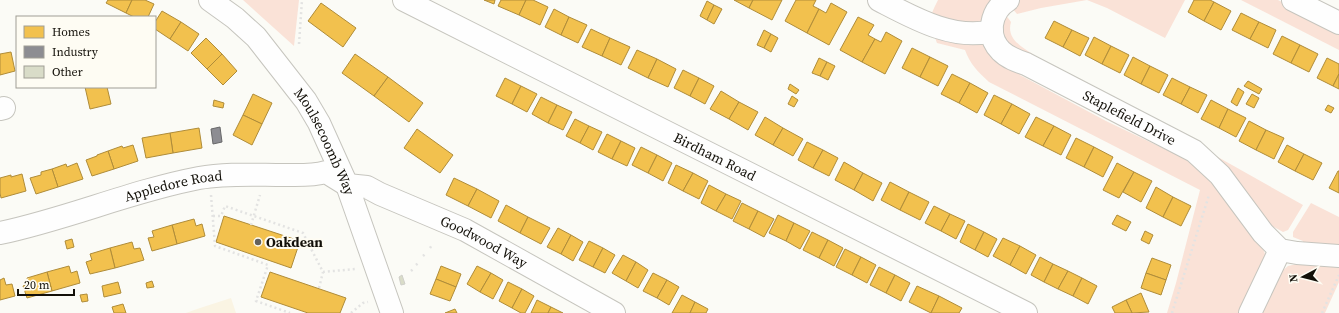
<svg xmlns="http://www.w3.org/2000/svg" width="1339" height="313" viewBox="0 0 1339 313" font-family="'Source Serif 4',serif">
<style>
.built{fill:#faf4e3}
.green{fill:#fae2d7}
.homes{fill:#f2c14e;stroke:#af8c39}
.industry{fill:#8d8d92;stroke:#686869}
.building{fill:#d9dcc8;stroke:#d0d0ca}
.lines{fill:none;stroke-linecap:round;stroke-linejoin:round}
.minor-casing{stroke:#c6c5be;stroke-width:24}
.tertiary-casing{stroke:#c6c5be;stroke-width:24}
.path{stroke:#e3e3e2;stroke-width:2.5;stroke-dasharray:2 3;stroke-linecap:butt}
.minor{stroke:#fefefe;stroke-width:22}
.tertiary{stroke:#fefefe;stroke-width:22}
.poi-dot{fill:#64625c;stroke:#fefcf3;stroke-width:1.5}
.labels{text-anchor:middle;dominant-baseline:central;stroke-width:4;stroke-linejoin:round;paint-order:stroke}
.street-label{font-size:14px;fill:#131009;stroke:#fefcf3}
.poi-label{font-size:14px;font-weight:bold;fill:#131009;stroke:#fefcf3;text-anchor:start}
</style>
<rect width="100%" height="100%" fill="#fbfbf6"/>
<polygon class="built" points="231,298 236,313 186,313 197,309"/>
<g class="green">
<polygon points="243,0 299,0 294,46"/>
<path d="M 938,0 L 995,0 L 1011,22 C 1006,39 1022,47 1034,55 L 1020,75 L 1106,121 L 1194,163 L 1210,179 L 1261,244 L 1265,254 L 1265,260 L 1240,313 L 1167,313 L 1176,283 L 1200,190 L 989,82 C 978,72 970,64 965,50 L 937,43 C 929,21 927,22 938,0 Z"/>
<polygon points="1005,0 1185,0 1165,38 1107,8 1087,0 1041,8 1017,14"/>
<polygon points="1241,0 1278,0 1339,31 1339,50"/>
<polygon points="1200,147 1303,205 1288,230 1283,232 1274,227 1273,230"/>
<polygon points="1311,203 1339,217 1339,249 1303,244 1303,241 1293,237 1293,232"/>
<polygon points="1297,264 1339,266 1339,282 1325,313 1260,313 1281,272 1288,266"/>
</g>
<g class="homes">
<polygon points="108,0 132,0 126,13 106,3"/>
<polygon points="132,0 145,0 154,4 148,17 134,17 126,13"/>
<polygon points="484,0 495,0 494,4"/>
<polygon points="501,0 526,0 519,15 498,6"/>
<polygon points="526,0 533,0 548,7 540,25 519,15"/>
<polygon points="734,0 753,0 749,8"/>
<polygon points="753,0 782,0 772,20 749,8"/>
<polygon points="796,0 816,0 813,6 819,9 807,33 785,21"/>
<polygon points="1194,0 1210,0 1214,2 1204,21 1188,12"/>
<polygon points="707,1 714,5 707,20 700,16"/>
<polygon points="1214,2 1231,11 1221,30 1204,21"/>
<polygon points="321,3 356,28 343,47 308,21"/>
<polygon points="831,3 847,12 829,45 807,33 819,9 826,13"/>
<polygon points="714,5 722,9 714,24 707,20"/>
<polygon points="554,9 569,17 561,35 545,27"/>
<polygon points="162,11 181,22 170,39 155,29 155,22"/>
<polygon points="1241,13 1259,22 1250,39 1232,30"/>
<polygon points="569,17 587,25 578,43 561,35"/>
<polygon points="858,17 874,25 868,35 875,39 862,62 840,50"/>
<polygon points="1054,21 1072,30 1063,47 1045,38"/>
<polygon points="181,22 199,34 188,51 170,39"/>
<polygon points="1259,22 1276,30 1268,48 1250,39"/>
<polygon points="591,29 610,38 602,56 582,47"/>
<polygon points="764,30 771,34 764,48 757,45"/>
<polygon points="1072,30 1089,38 1080,56 1063,47"/>
<polygon points="886,32 902,41 885,74 862,62 875,39 881,42"/>
<polygon points="771,34 778,38 771,52 764,48"/>
<polygon points="1282,36 1300,45 1291,63 1273,54"/>
<polygon points="1094,37 1111,46 1102,64 1085,55"/>
<polygon points="206,38 222,54 207,69 191,53"/>
<polygon points="610,38 630,47 621,65 602,56"/>
<polygon points="1300,45 1318,54 1309,72 1291,63"/>
<polygon points="1111,46 1129,55 1120,73 1102,64"/>
<polygon points="912,48 930,57 920,77 902,68"/>
<polygon points="637,50 657,59 648,78 628,68"/>
<polygon points="11,52 15,71 0,75 0,54"/>
<polygon points="222,54 237,71 223,85 207,69"/>
<polygon points="355,54 388,77 374,96 342,73"/>
<polygon points="930,57 948,66 938,86 920,77"/>
<polygon points="1133,57 1150,66 1141,84 1124,75"/>
<polygon points="819,58 827,62 820,76 812,73"/>
<polygon points="1327,58 1339,64 1339,74 1333,86 1317,78"/>
<polygon points="657,59 676,69 668,87 648,78"/>
<polygon points="827,62 835,66 828,80 820,76"/>
<polygon points="1150,66 1168,75 1159,93 1141,84"/>
<polygon points="683,70 699,78 690,96 674,88"/>
<polygon points="952,74 970,83 959,103 941,94"/>
<polygon points="1339,74 1339,89 1333,86"/>
<polygon points="388,77 423,103 409,122 374,96"/>
<polygon points="505,78 521,86 512,104 496,96"/>
<polygon points="699,78 714,86 705,104 690,96"/>
<polygon points="1172,78 1190,87 1181,104 1163,95"/>
<polygon points="1248,81 1262,89 1259,94 1244,86"/>
<polygon points="970,83 988,93 977,113 959,103"/>
<polygon points="790,84 799,90 796,94 788,89"/>
<polygon points="521,86 537,94 527,112 512,104"/>
<polygon points="85,87 107,87 111,104 90,109"/>
<polygon points="1190,87 1207,95 1198,113 1181,104"/>
<polygon points="1238,88 1244,92 1237,106 1231,102"/>
<polygon points="721,91 739,102 729,119 710,109"/>
<polygon points="253,94 272,103 262,124 243,115"/>
<polygon points="1252,94 1259,98 1254,108 1246,104"/>
<polygon points="994,95 1012,104 1001,124 984,115"/>
<polygon points="792,96 798,100 794,107 788,104"/>
<polygon points="541,97 557,105 548,123 532,114"/>
<polygon points="214,100 224,103 223,108 213,106"/>
<polygon points="1211,100 1228,109 1219,128 1201,119"/>
<polygon points="739,102 758,112 748,130 729,119"/>
<polygon points="1012,104 1030,114 1019,134 1001,124"/>
<polygon points="557,105 572,112 563,130 548,123"/>
<polygon points="1328,105 1334,108 1331,113 1325,110"/>
<polygon points="1228,109 1246,118 1236,137 1219,128"/>
<polygon points="243,115 262,124 252,145 233,135"/>
<polygon points="765,117 783,128 773,145 755,135"/>
<polygon points="1036,117 1054,126 1043,146 1025,137"/>
<polygon points="575,119 589,126 580,143 566,136"/>
<polygon points="1249,121 1266,130 1256,150 1239,141"/>
<polygon points="589,126 602,132 593,150 580,143"/>
<polygon points="1054,126 1071,135 1061,155 1043,146"/>
<polygon points="199,128 202,148 173,153 170,133"/>
<polygon points="783,128 803,139 793,156 773,145"/>
<polygon points="417,129 453,155 440,173 404,148"/>
<polygon points="1266,130 1284,138 1274,159 1256,150"/>
<polygon points="170,133 173,153 146,158 142,138"/>
<polygon points="607,134 621,141 612,159 598,152"/>
<polygon points="1076,138 1094,147 1084,167 1066,158"/>
<polygon points="621,141 635,148 627,166 612,159"/>
<polygon points="807,142 823,150 813,168 798,160"/>
<polygon points="133,145 138,161 114,169 108,151 122,146 123,148"/>
<polygon points="1287,145 1304,154 1295,171 1278,162"/>
<polygon points="641,147 657,155 648,173 632,165"/>
<polygon points="1094,147 1113,157 1103,177 1084,167"/>
<polygon points="823,150 838,158 829,176 813,168"/>
<polygon points="108,151 114,169 92,176 86,160 97,156 97,155"/>
<polygon points="1304,154 1322,163 1313,180 1295,171"/>
<polygon points="657,155 672,163 663,181 648,173"/>
<polygon points="844,162 863,173 854,190 835,180"/>
<polygon points="77,163 83,179 58,187 52,169 66,164 67,167"/>
<polygon points="1117,163 1134,172 1119,198 1103,190"/>
<polygon points="676,165 693,173 683,191 668,183"/>
<polygon points="52,169 58,187 36,194 30,178 41,175 41,172"/>
<polygon points="1338,171 1339,171 1339,193 1329,188"/>
<polygon points="1134,172 1152,181 1141,202 1123,192"/>
<polygon points="693,173 708,181 699,199 683,191"/>
<polygon points="863,173 882,183 873,201 854,190"/>
<polygon points="22,174 26,191 1,198 0,193 0,178 11,175 11,177"/>
<polygon points="454,178 477,189 468,206 446,195"/>
<polygon points="890,182 909,192 900,210 881,200"/>
<polygon points="709,185 726,194 716,211 701,203"/>
<polygon points="1156,187 1173,197 1163,217 1146,208"/>
<polygon points="477,189 499,201 491,218 468,206"/>
<polygon points="909,192 929,202 920,220 900,210"/>
<polygon points="726,194 741,201 732,219 716,211"/>
<polygon points="1173,197 1191,206 1181,226 1163,217"/>
<polygon points="742,203 758,211 749,229 733,221"/>
<polygon points="506,205 528,217 520,233 498,221"/>
<polygon points="934,206 950,214 941,231 925,223"/>
<polygon points="758,211 774,219 764,237 749,229"/>
<polygon points="950,214 965,221 956,239 941,231"/>
<polygon points="778,215 794,223 786,241 769,233"/>
<polygon points="1117,215 1131,222 1126,231 1112,224"/>
<polygon points="224,216 300,241 291,268 216,242"/>
<polygon points="528,217 550,228 541,244 520,233"/>
<polygon points="194,219 196,226 202,224 205,236 177,244 172,225"/>
<polygon points="794,223 810,231 800,249 786,241"/>
<polygon points="968,224 984,232 975,250 960,242"/>
<polygon points="172,225 177,244 152,251 148,238 154,237 152,231"/>
<polygon points="558,228 571,235 561,254 547,247"/>
<polygon points="1145,231 1153,235 1149,244 1141,240"/>
<polygon points="812,232 828,240 819,258 803,250"/>
<polygon points="984,232 997,239 988,257 975,250"/>
<polygon points="571,235 583,242 573,261 561,254"/>
<polygon points="1003,238 1020,246 1010,265 993,256"/>
<polygon points="72,239 74,247 67,249 65,241"/>
<polygon points="828,240 843,248 834,266 819,258"/>
<polygon points="589,241 603,248 593,267 579,260"/>
<polygon points="132,242 134,249 140,248 144,260 115,268 110,248"/>
<polygon points="1020,246 1036,255 1026,274 1010,265"/>
<polygon points="110,248 115,268 90,274 86,262 92,260 90,254"/>
<polygon points="603,248 615,255 605,273 593,267"/>
<polygon points="845,249 861,257 852,275 836,267"/>
<polygon points="623,255 636,262 626,281 612,273"/>
<polygon points="861,257 876,265 867,283 852,275"/>
<polygon points="1040,257 1053,264 1044,282 1031,275"/>
<polygon points="1152,258 1171,265 1166,280 1146,273"/>
<polygon points="636,262 648,270 638,288 626,281"/>
<polygon points="1053,264 1068,271 1058,289 1044,282"/>
<polygon points="69,266 71,273 77,271 80,283 52,291 47,272"/>
<polygon points="441,266 461,274 456,287 436,279"/>
<polygon points="477,266 491,273 480,292 467,284"/>
<polygon points="879,267 895,275 886,293 870,285"/>
<polygon points="1068,271 1082,278 1073,296 1058,289"/>
<polygon points="47,272 52,291 27,298 23,286 29,284 27,278"/>
<polygon points="270,272 346,298 340,313 308,313 261,297"/>
<polygon points="491,273 503,280 493,299 480,292"/>
<polygon points="653,273 667,280 657,298 643,291"/>
<polygon points="1146,273 1166,280 1161,295 1141,288"/>
<polygon points="895,275 910,283 901,301 886,293"/>
<polygon points="4,278 6,285 12,284 15,296 0,300 0,280"/>
<polygon points="1082,278 1097,286 1088,304 1073,296"/>
<polygon points="436,279 456,287 450,301 430,294"/>
<polygon points="667,280 679,287 669,305 657,298"/>
<polygon points="152,281 154,287 147,288 146,283"/>
<polygon points="118,282 121,293 104,297 102,286"/>
<polygon points="508,282 522,289 512,308 499,301"/>
<polygon points="917,286 939,296 931,313 909,302"/>
<polygon points="522,289 534,296 525,313 521,313 512,308"/>
<polygon points="1141,293 1149,312 1132,313 1126,300"/>
<polygon points="87,294 88,301 82,302 80,295"/>
<polygon points="682,295 695,302 690,313 672,313"/>
<polygon points="939,296 962,308 959,313 931,313"/>
<polygon points="537,300 551,307 548,313 531,313"/>
<polygon points="1126,300 1132,313 1115,313 1112,307"/>
<polygon points="695,302 708,309 706,313 690,313"/>
<polygon points="123,304 126,313 114,313 112,307"/>
<polygon points="551,307 563,313 548,313"/>
<polygon points="455,309 457,313 445,313"/>
</g>
<polygon class="industry" points="220,127 222,142 213,144 211,129"/>
<polygon class="building" points="402,275 405,284 401,285 399,277"/>
<g class="lines">
<g class="minor-casing">
<g id="minor">
<path id="s1" d="M 404,0 L 1026,313"/>
<path d="M 879,0 C 912,17 953,41 992,31"/>
<path id="s2" d="M 1008,0 C 990,11 986,36 1001,51 C 1008,58 1017,61 1026,64 L 1194,151 L 1220,175 L 1263,233 L 1280,250 L 1297,253 L 1339,256"/>
<polyline points="1293,0 1339,23"/>
<polyline points="0,109 4,108"/>
<path id="s3" d="M 0,233 C 67,219 131,191 199,178 C 227,173 256,175 284,175 C 299,175 312,176 326,172 L 347,185 L 367,187 L 380,194 L 465,230 L 614,313"/>
<polyline points="1250,313 1280,250"/>
</g>
</g>
<g class="tertiary-casing">
<g id="tertiary">
<path id="s4" d="M 210,0 L 235,18 L 256,37 L 306,101 L 319,123 L 347,185 L 392,313"/>
</g>
</g>
<g class="path">
<polyline points="299,44 302,0"/>
<polyline points="211,195 215,246 268,265 256,301 290,313"/>
<polyline points="213,216 221,216 225,206 303,233 323,272 355,269"/>
<polyline points="251,225 260,195"/>
<polyline points="430,248 432,245"/>
<polyline points="423,256 425,254"/>
<polyline points="416,265 419,262"/>
<polyline points="411,271 413,269"/>
<polyline points="319,288 323,272"/>
<polyline points="351,313 363,303 368,302"/>
<polyline points="1172,313 1209,195"/>
<polyline points="1322,313 1339,275"/>
</g>
<use href="#minor" class="minor"/>
<use href="#tertiary" class="tertiary"/>
</g>
<circle class="poi-dot" cx="258" cy="242" r="4"/>
<g class="labels">
<g class="street-label">
<text stroke="none"><textPath href="#s2" startOffset="204">Staplefield Drive</textPath></text>
<text stroke="none"><textPath href="#s4" startOffset="185">Moulsecoomb Way</textPath></text>
<text stroke="none"><textPath href="#s1" startOffset="348">Birdham Road</textPath></text>
<text stroke="none"><textPath href="#s3" startOffset="180">Appledore Road</textPath></text>
<text stroke="none"><textPath href="#s3" startOffset="508">Goodwood Way</textPath></text>
</g>
<g class="poi-label">
<text x="266" y="242">Oakdean</text>
</g>
</g>
<rect x="16" y="16" width="140" height="72" fill="#fefcf3" stroke="#a09e95"/>
<rect x="24" y="26" width="20" height="12" fill="#f2c14e" stroke="#a09e95"/>
<text x="52" y="36" font-size="12" fill="#131009">Homes</text>
<rect x="24" y="46" width="20" height="12" fill="#8d8d92" stroke="#a09e95"/>
<text x="52" y="56" font-size="12" fill="#131009">Industry</text>
<rect x="24" y="66" width="20" height="12" fill="#d9dcc8" stroke="#a09e95"/>
<text x="52" y="76" font-size="12" fill="#131009">Other</text>
<g transform="translate(1303 277) rotate(263)" stroke="#fefcf3" stroke-width="3" paint-order="stroke">
<path d="M0-3L7 15L0 10L-7 15Z" fill="#131009"/>
<text y="-6" font-size="11" font-weight="bold" text-anchor="middle" fill="#131009">N</text>
</g>
<path d="M18 289v6h56v-6" fill="none" stroke="#131009" stroke-width="2"/>
<text x="24" y="289" font-size="12" fill="#131009" stroke="#fefcf3" stroke-width="3" paint-order="stroke">20 m</text>
</svg>
